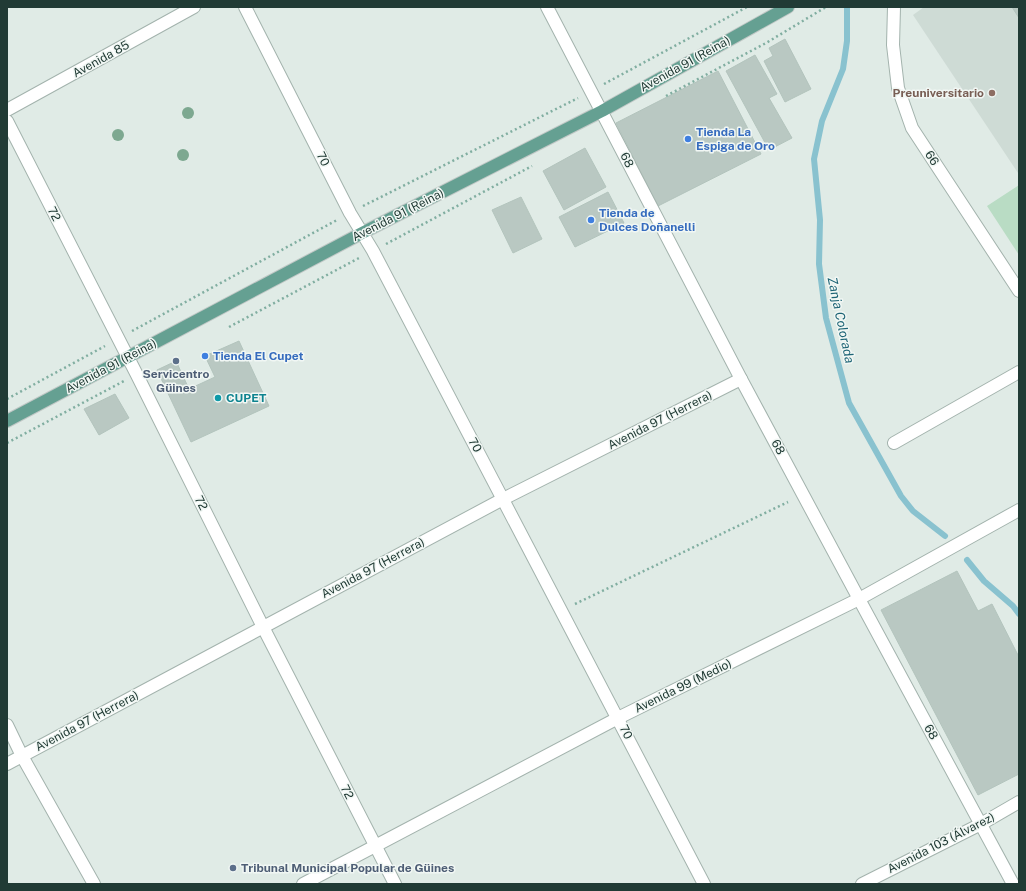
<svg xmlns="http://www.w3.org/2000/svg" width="1026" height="891" viewBox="0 0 1026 891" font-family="'Public Sans',sans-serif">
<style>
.built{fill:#cedbd5}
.green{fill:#b9dcc4}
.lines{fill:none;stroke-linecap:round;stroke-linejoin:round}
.stream{stroke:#89c2cf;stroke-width:6}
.building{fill:#b9c8c2;stroke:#b3c4bd}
.minor-casing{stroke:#a3b3ad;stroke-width:14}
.major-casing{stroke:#c1c8c6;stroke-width:14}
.path{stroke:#81aea1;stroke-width:2.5;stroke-dasharray:2 3;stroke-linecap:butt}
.minor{stroke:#fff;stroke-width:12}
.major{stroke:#65a092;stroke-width:12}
.tree{fill:#7da890}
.education-dot{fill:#8d6e63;stroke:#f1f7f4;stroke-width:1.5}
.shop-dot{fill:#3f7fe0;stroke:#f1f7f4;stroke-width:1.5}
.service-dot{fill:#5c6f8a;stroke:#f1f7f4;stroke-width:1.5}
.culture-dot{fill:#0f9aa8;stroke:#f1f7f4;stroke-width:1.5}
.labels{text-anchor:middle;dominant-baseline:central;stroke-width:3;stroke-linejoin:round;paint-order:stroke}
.street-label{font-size:12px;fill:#213b35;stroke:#f1f7f4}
.education-label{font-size:12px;font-weight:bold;fill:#785e54;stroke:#f1f7f4;text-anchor:end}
.shop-label{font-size:12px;font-weight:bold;fill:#366cbe;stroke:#f1f7f4;text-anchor:start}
.service-label{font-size:12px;font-weight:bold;fill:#4e5e75;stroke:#f1f7f4}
.culture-label{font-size:12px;font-weight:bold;fill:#0d838f;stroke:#f1f7f4;text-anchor:start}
.water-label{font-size:13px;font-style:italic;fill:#1d6475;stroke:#f1f7f4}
</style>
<rect width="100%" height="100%" fill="#e0ebe6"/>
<polygon class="built" points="924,7 1019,7 1019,172 1018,173 913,15"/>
<polygon class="green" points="1019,185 1019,255 987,206"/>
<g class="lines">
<g class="stream">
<polyline points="847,7 847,41 843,69 822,121 814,159 820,220 819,264 826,318 849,403 901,496 913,511 945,536"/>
<polyline points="967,560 984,581 1013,606 1019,614"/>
</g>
</g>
<g class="building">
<polygon points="1012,7 1019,7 1019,18"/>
<polygon points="785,39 811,89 785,102 764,61 773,56 769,48"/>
<polygon points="755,55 777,94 769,98 792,138 769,150 726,71"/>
<polygon points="718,71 761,154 658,206 616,123"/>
<polygon points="585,148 606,187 564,210 543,171"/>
<polygon points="608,192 624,223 575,247 559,217"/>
<polygon points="521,197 542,239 513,253 492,210"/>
<polygon points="239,341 269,406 191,442 157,370 176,361 189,389 215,377 205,356"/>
<polygon points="115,394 129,418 99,435 84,409"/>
<polygon points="957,571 978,611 992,604 1019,657 1019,774 978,795 881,610"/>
</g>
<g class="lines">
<g class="minor-casing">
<g id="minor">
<polyline points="245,7 350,213 373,251 704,884"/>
<polyline points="547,7 741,379 859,599 1013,884"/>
<polyline points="894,7 893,45 898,88 912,128 1019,291"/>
<polyline points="7,110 194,7"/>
<polyline points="7,121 137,375 263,627 395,884"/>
<polyline points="894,443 1019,372"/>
<polyline points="7,725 22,756 94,884"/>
<polyline points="7,764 503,499 741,379"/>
<polyline points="303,884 618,718 859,599 1019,510"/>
<polyline points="862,884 981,824 1019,802"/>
</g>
</g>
<g class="major-casing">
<polyline id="major" points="7,421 362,233 602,111 788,7"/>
</g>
<g class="path">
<polyline points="604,84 747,7"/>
<polyline points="666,96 766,43 826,7"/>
<polyline points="363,206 578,98"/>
<polyline points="386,244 532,166"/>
<polyline points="229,327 359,258"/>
<polyline points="132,331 337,220"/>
<polyline points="7,399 105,346"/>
<polyline points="7,443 124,381"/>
<polyline points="575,604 788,502"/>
</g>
<use href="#minor" class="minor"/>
<use href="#major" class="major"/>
</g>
<g class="tree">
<circle cx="188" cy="113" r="6"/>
<circle cx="118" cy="135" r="6"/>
<circle cx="183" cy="155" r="6"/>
</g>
<circle class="education-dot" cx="992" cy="93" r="4"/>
<g class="shop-dot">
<circle cx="688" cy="139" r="4"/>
<circle cx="591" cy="220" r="4"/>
<circle cx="205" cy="356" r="4"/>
</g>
<g class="service-dot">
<circle cx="176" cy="361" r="4"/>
<circle cx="233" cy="868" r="4"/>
</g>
<circle class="culture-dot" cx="218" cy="398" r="4"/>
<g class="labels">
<g class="street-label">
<text transform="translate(101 59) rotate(-29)">Avenida 85</text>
<text transform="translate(685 64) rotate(-29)">Avenida 91 (Reina)</text>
<text transform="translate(932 158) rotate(57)">66</text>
<text transform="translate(323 159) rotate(63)">70</text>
<text transform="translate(627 160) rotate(63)">68</text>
<text transform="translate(54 214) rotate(63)">72</text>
<text transform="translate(398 215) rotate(-27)">Avenida 91 (Reina)</text>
<text transform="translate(111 366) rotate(-28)">Avenida 91 (Reina)</text>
<text transform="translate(660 420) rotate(-27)">Avenida 97 (Herrera)</text>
<text transform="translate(475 445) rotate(62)">70</text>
<text transform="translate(778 447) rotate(62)">68</text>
<text transform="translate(201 503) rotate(63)">72</text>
<text transform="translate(373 568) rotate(-28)">Avenida 97 (Herrera)</text>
<text transform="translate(683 686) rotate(-26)">Avenida 99 (Medio)</text>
<text transform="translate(87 721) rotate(-28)">Avenida 97 (Herrera)</text>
<text transform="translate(626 732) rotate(63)">70</text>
<text transform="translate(931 732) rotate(61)">68</text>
<text transform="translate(347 792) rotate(63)">72</text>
<text transform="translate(941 843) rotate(-27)">Avenida 103 (Álvarez)</text>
</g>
<g class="education-label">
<text x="984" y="93">Preuniversitario</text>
</g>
<g class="shop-label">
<text x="696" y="132">Tienda La<tspan x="696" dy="14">Espiga de Oro</tspan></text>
<text x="599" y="213">Tienda de<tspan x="599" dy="14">Dulces Doñanelli</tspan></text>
<text x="213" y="356">Tienda El Cupet</text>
</g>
<g class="service-label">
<text x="176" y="374">Servicentro<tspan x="176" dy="14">Güines</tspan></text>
<text x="241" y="868" text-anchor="start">Tribunal Municipal Popular de Güines</text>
</g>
<g class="culture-label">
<text x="226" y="398">CUPET</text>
</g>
<g class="water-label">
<text transform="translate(841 320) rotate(78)">Zanja Colorada</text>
</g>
</g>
<rect width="1026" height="891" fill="none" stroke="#213b35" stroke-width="16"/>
</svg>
